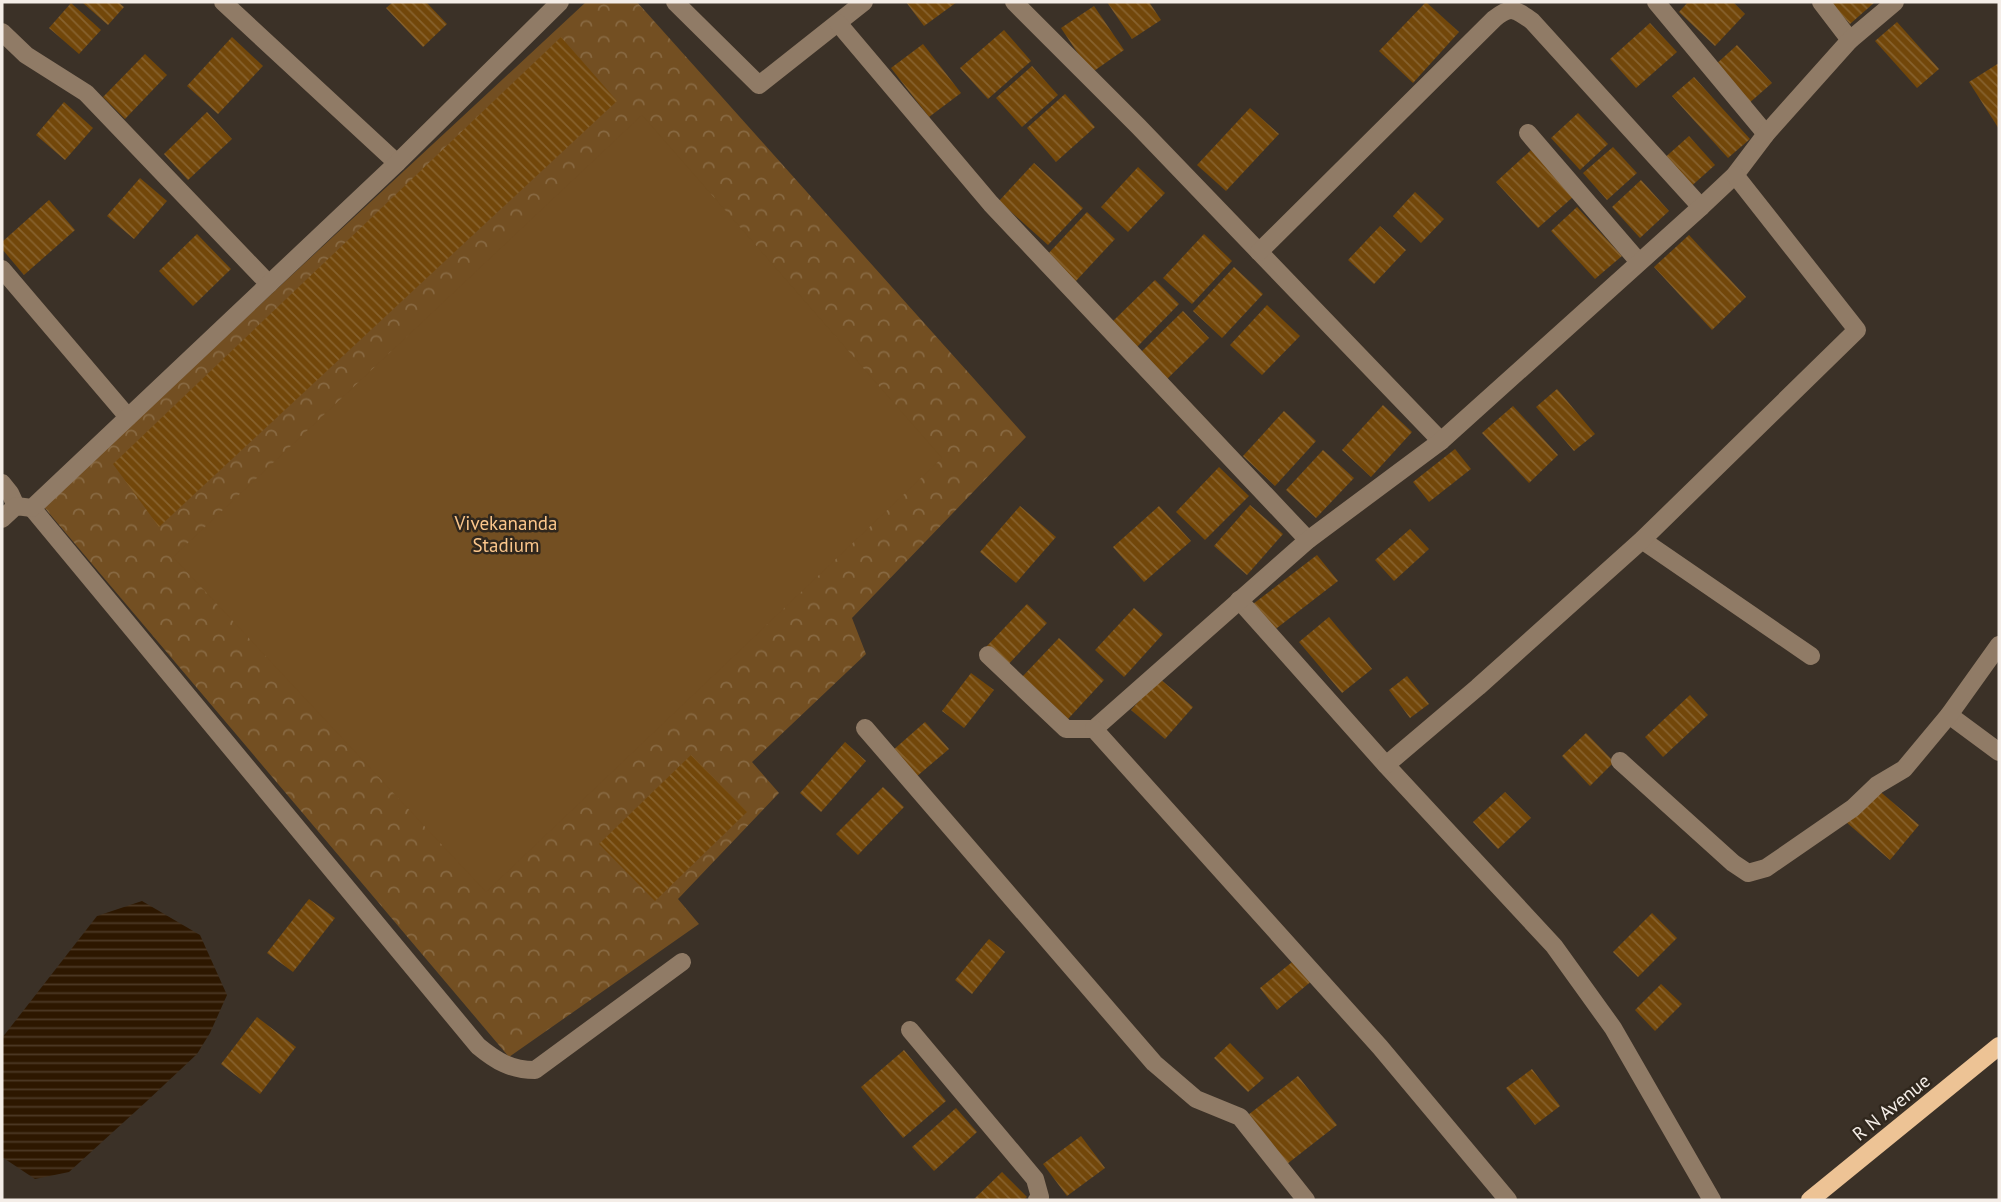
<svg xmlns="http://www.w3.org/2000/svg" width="2001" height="1202" viewBox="0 0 2001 1202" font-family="'PT Sans',sans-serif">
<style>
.park{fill:url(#park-crowns)}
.garden{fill:#734f22}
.water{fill:url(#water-rules)}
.building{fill:url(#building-back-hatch)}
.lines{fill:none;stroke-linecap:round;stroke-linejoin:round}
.minor{stroke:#907b66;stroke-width:18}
.major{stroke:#edc395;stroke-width:18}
.labels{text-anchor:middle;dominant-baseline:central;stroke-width:5;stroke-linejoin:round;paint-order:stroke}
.park-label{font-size:19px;fill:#fbc68b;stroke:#30271d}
.street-label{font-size:19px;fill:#f4ede7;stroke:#30271d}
</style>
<defs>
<pattern id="park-crowns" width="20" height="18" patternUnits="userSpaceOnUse" patternTransform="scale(1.75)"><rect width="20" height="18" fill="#734f22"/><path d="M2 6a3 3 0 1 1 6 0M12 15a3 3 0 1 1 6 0" fill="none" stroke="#886942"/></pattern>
<pattern id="water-rules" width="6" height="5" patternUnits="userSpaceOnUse" patternTransform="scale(1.75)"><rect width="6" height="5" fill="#2d1700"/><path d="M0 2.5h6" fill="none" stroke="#4c3925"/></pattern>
<pattern id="building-back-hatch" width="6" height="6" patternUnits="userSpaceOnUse" patternTransform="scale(1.75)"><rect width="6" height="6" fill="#72470a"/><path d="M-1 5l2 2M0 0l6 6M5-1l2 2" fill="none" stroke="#87622e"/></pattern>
</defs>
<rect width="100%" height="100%" fill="#3b3127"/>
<polygon class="park" points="586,2 637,2 1026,437 852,618 866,654 752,762 779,793 678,899 699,924 509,1057 43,506"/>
<polygon class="garden" points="642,115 942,458 486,892 173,557"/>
<polygon class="water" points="142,901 200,935 227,995 210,1033 197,1054 147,1101 69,1172 35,1179 2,1157 2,1038 97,916"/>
<g class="building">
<polygon points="85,2 118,2 124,7 108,25 83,3"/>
<polygon points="393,2 426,2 447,24 423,47 386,8"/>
<polygon points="906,2 957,2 924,26"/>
<polygon points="1107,2 1149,2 1161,20 1132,39"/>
<polygon points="1426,2 1459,32 1413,83 1379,51"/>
<polygon points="1688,2 1733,2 1745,14 1715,46 1679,12"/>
<polygon points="1830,2 1875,2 1850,24"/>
<polygon points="71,3 101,30 79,54 49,28"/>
<polygon points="1094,6 1124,50 1091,73 1061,28"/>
<polygon points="1897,22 1939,69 1917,88 1875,41"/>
<polygon points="1650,23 1677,52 1636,88 1610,59"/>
<polygon points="1004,30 1031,61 988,99 960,68"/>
<polygon points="232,37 263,66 218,114 187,86"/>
<polygon points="561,37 617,101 159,527 113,464"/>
<polygon points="923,44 961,93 929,117 891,68"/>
<polygon points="1737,45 1772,83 1748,104 1714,66"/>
<polygon points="145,54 167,75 125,119 103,97"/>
<polygon points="1999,63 1999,129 1969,82"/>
<polygon points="1032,66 1058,95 1022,127 996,98"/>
<polygon points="1694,77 1750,139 1728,158 1672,96"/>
<polygon points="1065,94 1095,127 1056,162 1027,128"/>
<polygon points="64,102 93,128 65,160 36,135"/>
<polygon points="1250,108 1279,134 1226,191 1197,165"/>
<polygon points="207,112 232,139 188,180 164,154"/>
<polygon points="1578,113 1608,144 1580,170 1551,138"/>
<polygon points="1689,136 1715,165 1687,190 1661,161"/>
<polygon points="1613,147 1637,173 1607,200 1583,173"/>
<polygon points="1531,150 1573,197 1538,228 1496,182"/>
<polygon points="1034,163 1083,208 1048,245 999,201"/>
<polygon points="1138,167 1165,193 1128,232 1101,207"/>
<polygon points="140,178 167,201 134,239 107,216"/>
<polygon points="1641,180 1669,211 1640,238 1612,207"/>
<polygon points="1415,192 1444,219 1421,243 1393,216"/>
<polygon points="49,200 75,230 24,275 2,249 2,242"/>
<polygon points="1577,207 1622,256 1595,279 1551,231"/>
<polygon points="1087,212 1115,239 1075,282 1047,255"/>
<polygon points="1380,226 1406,250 1374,284 1348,260"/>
<polygon points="197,234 231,269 193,306 159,271"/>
<polygon points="1204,234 1232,261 1192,304 1163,278"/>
<polygon points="1689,235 1746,297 1712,330 1654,267"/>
<polygon points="1234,267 1263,294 1222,338 1193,311"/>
<polygon points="1155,280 1179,304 1135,349 1110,324"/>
<polygon points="1267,305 1300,336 1262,375 1230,345"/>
<polygon points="1183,311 1209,338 1166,380 1139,354"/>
<polygon points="1557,389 1595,434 1574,451 1536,407"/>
<polygon points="1383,405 1412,432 1371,477 1342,450"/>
<polygon points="1513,406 1558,455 1529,483 1482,433"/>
<polygon points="1284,411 1316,441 1275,486 1243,456"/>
<polygon points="1455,449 1471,469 1429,502 1413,482"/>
<polygon points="1323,450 1354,478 1316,518 1286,490"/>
<polygon points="1219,467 1249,496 1205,540 1176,512"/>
<polygon points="1250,505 1283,534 1247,575 1214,546"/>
<polygon points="1020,506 1056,537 1016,583 980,552"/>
<polygon points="1159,506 1191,541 1144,582 1113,547"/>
<polygon points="1410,529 1429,549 1394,581 1375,560"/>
<polygon points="1317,555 1338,581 1273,631 1253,604"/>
<polygon points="1027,604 1047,623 1005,668 984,649"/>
<polygon points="1134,608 1163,634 1124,677 1095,650"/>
<polygon points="1329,617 1372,669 1342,693 1299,642"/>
<polygon points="1059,638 1104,680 1068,719 1022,677"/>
<polygon points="971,673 994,690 964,728 942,711"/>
<polygon points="1407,676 1429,704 1410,718 1389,690"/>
<polygon points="1159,678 1193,707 1165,739 1131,710"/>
<polygon points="1690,695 1708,715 1663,757 1645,737"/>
<polygon points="925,722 949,749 916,777 892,751"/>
<polygon points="1586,733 1614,762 1590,786 1562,756"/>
<polygon points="845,742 866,761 821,812 800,793"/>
<polygon points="691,755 747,812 655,901 599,844"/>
<polygon points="883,787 904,807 858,855 836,834"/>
<polygon points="1876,788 1919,825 1890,860 1846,822"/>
<polygon points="1505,792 1531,818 1498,849 1473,822"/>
<polygon points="309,899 335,918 293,972 267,953"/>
<polygon points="1652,913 1677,938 1638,977 1613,952"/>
<polygon points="989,939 1005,952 972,994 955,980"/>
<polygon points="1297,958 1314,979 1277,1010 1260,988"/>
<polygon points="1661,984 1682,1004 1655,1031 1635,1010"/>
<polygon points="257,1017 296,1047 260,1094 221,1064"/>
<polygon points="1230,1043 1264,1078 1248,1092 1214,1058"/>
<polygon points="904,1050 946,1101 903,1138 861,1087"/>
<polygon points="1532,1069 1560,1106 1535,1125 1506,1088"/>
<polygon points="1298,1076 1337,1125 1287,1164 1248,1115"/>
<polygon points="956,1108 977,1132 934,1171 912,1147"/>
<polygon points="1081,1136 1105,1168 1067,1196 1043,1164"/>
<polygon points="1002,1172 1027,1197 1023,1200 973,1200"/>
</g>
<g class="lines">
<g class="minor">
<polyline points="223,2 397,163"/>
<polyline points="675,2 759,85 864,2"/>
<polyline points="1014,2 1138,126 1441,441"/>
<polyline points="1656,2 1766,134"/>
<polyline points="1821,2 1850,40"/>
<polyline points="838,23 991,204 1308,540"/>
<polyline points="2,32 26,55 86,93 269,284"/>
<polyline points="1528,133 1639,262"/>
<path d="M 1259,252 L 1494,19 C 1511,5 1515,9 1532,21 L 1701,207"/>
<polyline points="2,269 128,417"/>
<polyline points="2,483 10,493 16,506"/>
<path d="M 32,508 L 478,1046 C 496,1061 511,1070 535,1070 L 682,962"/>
<polyline points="2,519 16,506 32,508 397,163 560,2"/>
<polyline points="1642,540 1811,656"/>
<polyline points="1239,600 1386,765 1554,946 1613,1028 1712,1200"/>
<polyline points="988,655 1066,729 1094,729 1308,540 1441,441 1701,207 1735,175 1766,134 1850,40 1895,2"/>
<polyline points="1949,715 1999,752"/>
<polyline points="865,728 1154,1063 1196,1099 1240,1117 1306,1200"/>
<polyline points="1094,729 1380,1047 1508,1200"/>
<polyline points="1620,761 1733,863 1748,873 1766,868 1853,808 1877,785 1904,769 1949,715 1999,645"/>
<polyline points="1386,765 1478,687 1642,540 1857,330 1735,175"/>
<polyline points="910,1030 1035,1179 1040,1197 1037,1200"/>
</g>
<polyline class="major" points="1810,1200 1999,1046"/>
</g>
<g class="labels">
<g class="park-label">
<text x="506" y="523">Vivekananda<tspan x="506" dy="22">Stadium</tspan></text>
</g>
<g class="street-label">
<text transform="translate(1891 1107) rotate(-39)">R N Avenue</text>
</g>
</g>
<rect width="2001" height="1202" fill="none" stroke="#f4ede7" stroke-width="7"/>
</svg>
